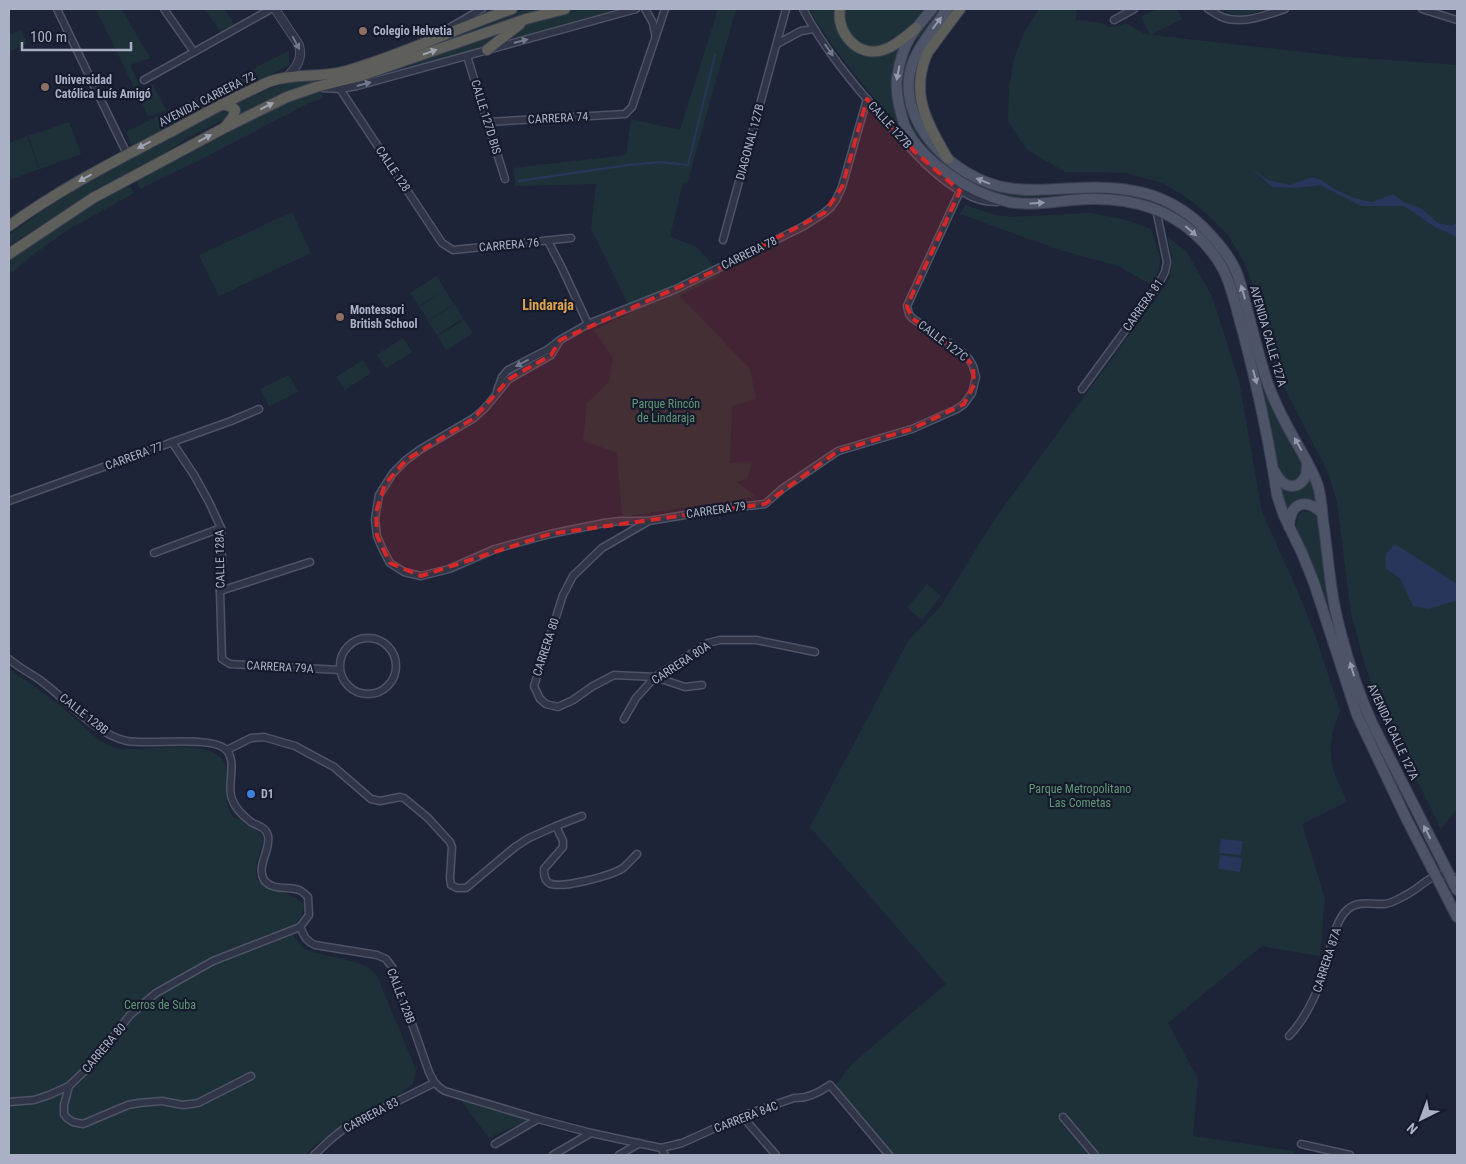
<svg xmlns="http://www.w3.org/2000/svg" width="1466" height="1164" viewBox="0 0 1466 1164" font-family="'Roboto Condensed',sans-serif">
<style>
.green{fill:#1f3138}
.water{fill:#29355a}
.lines{fill:none;stroke-linecap:round;stroke-linejoin:round}
.stream{stroke:#29355a;stroke-width:2}
.minor-casing{stroke:#4e5366;stroke-width:9}
.tertiary-casing{stroke:#4e5366;stroke-width:10}
.primary-casing{stroke:#3a3f51;stroke-width:12}
.trunk-casing{stroke:#3b4052;stroke-width:12}
.minor{stroke:#303648;stroke-width:6}
.tertiary{stroke:#303648;stroke-width:8}
.primary{stroke:#4e5468;stroke-width:10}
.trunk{stroke:#5e5e5a;stroke-width:10}
.oneway{fill:#9399ae}
.oneway2{fill:#73798d}
.oneway3{fill:#9fa4b5}
.marked{fill:#d62828;fill-opacity:0.2;stroke:#d62828;stroke-width:4;stroke-dasharray:10 6;stroke-linejoin:round}
.education-dot{fill:#8d6e63;stroke:#161b2c;stroke-width:2}
.shop-dot{fill:#3f7fe0;stroke:#161b2c;stroke-width:2}
.labels{text-anchor:middle;dominant-baseline:central;stroke-width:4.5;stroke-linejoin:round;paint-order:stroke}
.poi-label{font-size:12px;font-weight:bold;fill:#aab0c5;stroke:#161b2c;text-anchor:start}
.street-label{font-size:12px;fill:#aab0c5;stroke:#161b2c}
.park-label{font-size:12px;fill:#609776;stroke:#161b2c}
.neighbourhood-label{font-size:14px;font-weight:bold;fill:#dda34d;stroke:#161b2c}
</style>
<rect width="100%" height="100%" fill="#1d2437"/>
<g class="green">
<polygon points="96,9 123,9 122,10 150,58 130,65 142,91 153,85 167,111 148,116"/>
<polygon points="205,9 224,9 235,25 221,33"/>
<polygon points="525,9 549,9 427,48 470,29"/>
<polygon points="583,9 624,9 502,42 526,24"/>
<polygon points="718,9 736,9 687,184 683,183 670,236 698,248 721,275 680,296 750,369 756,399 732,406 730,463 752,462 747,479 737,482 756,497 622,517 617,453 583,441 587,403 609,382 613,358 594,330 632,312 591,229 596,184 515,186 514,168 626,155 631,119 680,130"/>
<path d="M 809,9 L 836,9 L 857,52 L 901,46 L 901,128 C 868,90 834,53 809,9 Z"/>
<path d="M 845,9 L 925,9 C 913,24 887,55 864,46 C 858,43 853,37 848,34 L 843,15 Z"/>
<path d="M 937,9 L 941,9 L 923,36 L 906,102 L 909,117 L 916,129 L 932,152 L 942,162 L 977,184 L 990,189 L 1014,195 L 1039,196 L 1102,190 L 1146,197 L 1167,206 L 1187,218 L 1204,234 L 1219,252 L 1231,271 L 1303,463 C 1302,476 1299,484 1284,480 L 1277,470 L 1263,389 L 1238,294 L 1186,220 L 1167,208 L 1145,200 L 1124,195 L 1101,192 L 1026,198 L 1014,197 L 989,192 L 952,172 L 930,153 L 913,130 L 907,118 L 902,89 L 905,62 L 920,33 Z"/>
<polygon points="1039,9 1076,9 1077,13 1075,20 1102,23 1108,27 1116,27 1126,23 1145,34 1150,35 1141,17 1157,9 1177,9 1182,19 1151,35 1347,57 1457,65 1457,809 1441,829 1378,702 1364,662 1351,613 1337,502 1328,472 1279,378 1268,343 1258,300 1246,266 1228,235 1199,207 1183,195 1162,183 1126,173 1096,172 1065,172 1026,149 1008,121 1009,88 1014,58 1024,33"/>
<polygon points="1222,9 1266,9 1267,10 1237,16"/>
<polygon points="21,30 27,44 9,52 9,35"/>
<polygon points="500,31 500,36 487,48 395,72"/>
<polygon points="289,51 289,65 132,145 126,132"/>
<polygon points="331,78 281,93 241,114 241,111 236,104 271,88 294,81"/>
<polygon points="318,91 323,96 323,98 309,103 204,158 140,189 136,180 287,102"/>
<polygon points="223,110 227,114 227,117 223,120 188,138 139,169 97,191 9,245 9,235 67,193 155,145"/>
<polygon points="69,122 81,154 40,169 28,136"/>
<polygon points="27,136 39,169 9,180 9,143"/>
<polygon points="129,184 134,193 69,229 31,256 12,273 9,268 9,259 71,217"/>
<polygon points="965,205 996,215 1012,217 1091,213 1123,219 1151,229 1160,257 1159,270 1152,285 1118,266 1057,249 960,214"/>
<polygon points="292,212 311,253 219,296 199,255"/>
<path d="M 1167,237 L 1186,251 L 1212,296 L 1239,381 L 1262,512 L 1298,592 L 1315,635 L 1340,711 C 1332,729 1328,749 1333,769 C 1336,780 1343,791 1347,802 L 1302,824 L 1325,899 L 1320,956 L 1262,946 L 1168,1023 L 1198,1079 L 1193,1136 L 1294,1151 L 1294,1155 L 889,1155 L 832,1089 L 853,1063 L 946,984 L 810,827 L 908,641 L 941,606 L 994,520 L 1168,282 C 1175,262 1172,256 1167,237 Z"/>
<polygon points="437,276 445,290 419,306 410,293"/>
<polygon points="445,290 454,304 428,320 419,307"/>
<polygon points="455,304 463,318 437,335 428,321"/>
<polygon points="464,320 473,333 446,350 438,336"/>
<polygon points="403,338 412,352 386,368 377,355"/>
<polygon points="363,360 371,373 345,390 336,377"/>
<polygon points="289,375 298,392 269,406 260,389"/>
<polygon points="1310,475 1317,504 1287,513 1280,485 1284,487"/>
<polygon points="1303,511 1312,512 1318,518 1328,602 1361,713 1354,692 1327,603 1296,526 1298,516"/>
<polygon points="927,584 941,596 922,620 907,608"/>
<path d="M 9,668 C 16,675 26,680 34,686 C 44,693 54,701 64,709 C 79,721 93,739 112,747 C 116,749 122,748 127,749 C 151,750 201,740 220,757 C 234,770 220,800 232,815 L 255,829 L 262,835 L 263,840 C 261,850 256,861 256,871 C 254,894 294,889 304,905 L 302,915 L 296,924 L 294,937 L 303,948 L 316,953 L 359,963 L 370,969 L 377,976 L 416,1070 L 413,1083 L 401,1093 L 333,1132 L 314,1146 L 306,1155 L 9,1155 Z"/>
<polygon points="459,1098 527,1121 489,1138"/>
</g>
<g class="water">
<polygon points="1251,168 1268,180 1290,185 1312,177 1321,180 1333,188 1354,198 1372,202 1393,194 1404,202 1422,209 1438,223 1452,226 1457,222 1457,237 1435,227 1404,206 1361,206 1320,185 1298,188 1272,187"/>
<polygon points="1395,544 1457,584 1457,600 1429,609 1413,606 1400,578 1385,568 1386,554"/>
<polygon points="1221,839 1243,841 1241,855 1219,853"/>
<polygon points="1220,855 1242,858 1240,872 1218,869"/>
</g>
<g class="lines">
<polyline class="stream" points="519,181 628,165 660,162 688,165 715,55"/>
<g class="minor-casing">
<g id="minor">
<polyline points="57,9 127,154"/>
<polyline points="164,9 194,52"/>
<polyline points="645,9 653,23 655,34"/>
<path d="M 803,9 C 824,49 854,85 884,119 C 907,145 936,180 968,195 C 977,200 987,202 997,202"/>
<path d="M 1208,9 C 1212,11 1217,15 1222,17 C 1242,25 1266,15 1285,9"/>
<polyline points="1422,9 1457,20"/>
<polyline points="1114,20 1134,9"/>
<polyline points="444,31 482,9"/>
<polyline points="777,44 801,31 814,29"/>
<polyline points="467,56 505,179"/>
<polyline points="144,80 271,9"/>
<polyline points="322,88 340,89 357,86 636,9"/>
<polyline points="340,89 442,243 453,250 571,238"/>
<polyline points="487,122 625,114 632,107 665,9"/>
<polyline points="723,240 786,9"/>
<polyline points="548,241 562,268 588,324"/>
<polyline points="560,340 551,355 509,379 486,407 474,418 421,449 406,460 393,473 379,495 375,519 377,536 383,550 390,563 404,572 421,576 449,569 495,549 550,534 604,523 620,521 648,521 728,508 765,504 782,489 838,451 912,429 957,409 964,404 972,393 976,377 973,366 969,359 962,352 912,318 909,314 907,306 960,191"/>
<polyline points="1082,389 1157,287 1165,272 1167,262 1156,209"/>
<polyline points="497,391 502,377 508,370 547,350 560,340 588,324 676,289 804,226 824,213 831,207 836,200 842,187 867,99"/>
<polyline points="172,442 194,475 209,502 221,528 222,562 220,591 222,659 230,664 340,670"/>
<polyline points="9,501 231,421 259,409"/>
<polyline points="647,522 602,548 573,576 563,595 534,686 540,699 546,704 558,707 573,700 593,686 614,675 655,677 685,687 702,685"/>
<polyline points="154,553 221,528"/>
<polyline points="220,591 310,562"/>
<circle cx="368" cy="666" r="28"/>
<path d="M 9,659 C 18,667 30,673 40,680 C 65,698 96,735 127,741 C 149,745 208,736 224,748 C 239,759 226,785 232,799 C 235,808 243,816 251,822 C 258,826 266,827 268,836 C 271,850 256,866 264,880 C 272,891 288,886 299,890 C 302,891 306,895 308,897 L 309,915 L 300,927"/>
<polyline points="624,719 636,698 655,677 708,643 720,640 756,640 815,652"/>
<polyline points="227,750 251,738 264,737 295,746 334,767 371,799 380,801 400,797 404,798 428,818 450,842 452,847 450,878 451,885 457,888 466,888 515,847 529,838 556,826 582,816"/>
<path d="M 556,826 L 563,841 L 563,847 L 544,869 C 544,874 544,880 549,883 C 559,890 613,875 623,868 C 628,864 633,858 637,854"/>
<path d="M 300,927 C 304,936 306,941 315,945 L 377,955 L 386,959 L 392,967 L 429,1072 C 433,1081 436,1086 445,1091 L 538,1119 L 591,1133 L 661,1148 L 665,1155"/>
<path d="M 1289,1036 C 1307,1017 1317,994 1325,969 C 1330,951 1334,921 1348,909 C 1359,900 1373,905 1385,904 C 1393,903 1400,898 1406,895 C 1427,884 1432,868 1457,878"/>
<polyline points="69,1086 64,1105 64,1114 67,1118 73,1122 83,1124 128,1105 139,1103 162,1101 183,1105 198,1103 251,1076"/>
<polyline points="9,1102 34,1100 49,1095 69,1086 93,1063 130,1015 156,993 213,961 300,927"/>
<polyline points="742,1116 776,1155"/>
<polyline points="1063,1117 1095,1155"/>
<polyline points="495,1144 538,1119"/>
<polyline points="1301,1144 1350,1155"/>
<path d="M 661,1148 L 682,1143 L 742,1116 L 794,1098 C 807,1099 820,1092 830,1085 L 889,1155"/>
<polyline points="314,1155 330,1140 346,1127 434,1083"/>
<polyline points="553,1155 591,1133"/>
<polyline points="619,1155 640,1143"/>
</g>
</g>
<g class="tertiary-casing">
<path id="tertiary" d="M 275,9 L 299,45 C 303,59 296,68 287,77"/>
</g>
<g class="primary-casing">
<g id="primary">
<path d="M 932,9 C 925,18 917,26 911,36 C 903,48 899,64 897,78 C 896,87 897,96 899,105 C 901,112 902,119 905,126 C 921,162 972,194 1009,202 C 1031,206 1052,202 1073,200 C 1117,196 1160,203 1194,233 C 1205,243 1217,257 1224,271 C 1233,290 1237,312 1243,332 C 1257,386 1269,440 1277,495 L 1284,516 L 1302,553 L 1314,583 L 1357,715 L 1407,820 L 1457,917"/>
<path d="M 947,9 C 936,26 921,42 913,62 C 891,120 955,180 1008,188 C 1030,192 1054,189 1077,188 C 1125,185 1168,192 1204,228 C 1216,240 1229,255 1236,271 C 1241,283 1244,296 1247,309 C 1253,331 1258,353 1265,375 C 1272,399 1284,421 1296,442 C 1304,456 1313,471 1318,486 C 1321,497 1322,509 1323,520 C 1327,548 1329,576 1334,603 C 1336,614 1339,626 1342,637 C 1350,667 1360,697 1373,725 L 1457,890"/>
<path d="M 1275,472 C 1282,487 1298,493 1306,475 C 1307,471 1307,467 1307,463"/>
<path d="M 1289,527 C 1290,503 1305,497 1322,513"/>
</g>
</g>
<g class="trunk-casing">
<g id="trunk">
<path d="M 840,9 C 836,33 858,58 883,50 C 896,46 906,36 916,28"/>
<polyline points="487,50 520,24"/>
<polyline points="222,104 232,107 235,110 233,117 226,126"/>
<path d="M 948,159 C 927,124 909,92 928,52 L 960,9"/>
<path d="M 9,226 C 61,188 119,159 176,129 C 198,117 220,105 243,94 C 252,90 261,85 271,81 C 295,73 321,78 346,71 C 403,55 456,28 512,9"/>
<polyline points="9,254 93,198 224,128 287,97 316,87 360,76 526,19 565,9"/>
</g>
</g>
<use href="#minor" class="minor"/>
<use href="#tertiary" class="tertiary"/>
<use href="#primary" class="primary"/>
<use href="#trunk" class="trunk"/>
</g>
<defs><path id="oneway-solid" d="M-6-.8H1V-3.2L6.5 0L1 3.2V.8H-6Z" transform="scale(1.25)"/></defs>
<g class="oneway">
<use href="#oneway-solid" transform="translate(937 23) rotate(-53)"/>
<use href="#oneway-solid" transform="translate(898 73) rotate(101)"/>
<use href="#oneway-solid" transform="translate(983 181) rotate(-158)"/>
<use href="#oneway-solid" transform="translate(1037 203) rotate(-4)"/>
<use href="#oneway-solid" transform="translate(1191 231) rotate(41)"/>
<use href="#oneway-solid" transform="translate(1243 292) rotate(-106)"/>
<use href="#oneway-solid" transform="translate(1255 377) rotate(75)"/>
<use href="#oneway-solid" transform="translate(1298 444) rotate(-119)"/>
<use href="#oneway-solid" transform="translate(1352 669) rotate(-107)"/>
<use href="#oneway-solid" transform="translate(1427 832) rotate(-117)"/>
</g>
<g class="oneway2">
<use href="#oneway-solid" transform="translate(521 41) rotate(-15)"/>
<use href="#oneway-solid" transform="translate(296 43) rotate(62)"/>
<use href="#oneway-solid" transform="translate(829 50) rotate(55)"/>
<use href="#oneway-solid" transform="translate(364 84) rotate(-15)"/>
<use href="#oneway-solid" transform="translate(522 363) rotate(153)"/>
</g>
<g class="oneway3">
<use href="#oneway-solid" transform="translate(430 52) rotate(-19)"/>
<use href="#oneway-solid" transform="translate(267 106) rotate(-26)"/>
<use href="#oneway-solid" transform="translate(205 138) rotate(-28)"/>
<use href="#oneway-solid" transform="translate(144 145) rotate(152)"/>
<use href="#oneway-solid" transform="translate(85 178) rotate(151)"/>
</g>
<path class="marked" d="M 867,99 L 915,152 L 960,191 L 907,306 L 912,318 L 962,352 L 973,366 L 974,385 L 964,404 L 912,429 L 838,451 L 765,504 L 550,534 L 421,576 L 390,563 L 377,536 L 376,512 L 385,484 L 406,460 L 474,418 L 509,379 L 551,355 L 560,340 L 712,272 L 824,213 L 842,187 Z"/>
<g class="education-dot">
<circle cx="363" cy="31" r="5"/>
<circle cx="45" cy="87" r="5"/>
<circle cx="340" cy="317" r="5"/>
</g>
<circle class="shop-dot" cx="251" cy="794" r="5"/>
<g class="labels">
<g class="poi-label">
<text x="373" y="31">Colegio Helvetia</text>
<text x="55" y="80">Universidad<tspan x="55" dy="14">Católica Luís Amigó</tspan></text>
<text x="350" y="310">Montessori<tspan x="350" dy="14">British School</tspan></text>
<text x="261" y="794">D1</text>
</g>
<g class="street-label">
<text transform="translate(207 99) rotate(-27)">AVENIDA CARRERA 72</text>
<text transform="translate(486 117) rotate(73)">CALLE 127D BIS</text>
<text transform="translate(558 118) rotate(-3)">CARRERA 74</text>
<text transform="translate(890 125) rotate(48)">CALLE 127B</text>
<text transform="translate(750 142) rotate(-75)">DIAGONAL 127B</text>
<text transform="translate(393 169) rotate(56)">CALLE 128</text>
<text transform="translate(509 245) rotate(-5)">CARRERA 76</text>
<text transform="translate(749 253) rotate(-26)">CARRERA 78</text>
<text transform="translate(1143 305) rotate(-55)">CARRERA 81</text>
<text transform="translate(1268 336) rotate(74)">AVENIDA CALLE 127A</text>
<text transform="translate(943 341) rotate(37)">CALLE 127C</text>
<text transform="translate(134 456) rotate(-20)">CARRERA 77</text>
<text transform="translate(716 510) rotate(-8)">CARRERA 79</text>
<text transform="translate(220 559) rotate(-91)">CALLE 128A</text>
<text transform="translate(546 647) rotate(-72)">CARRERA 80</text>
<text transform="translate(681 663) rotate(-33)">CARRERA 80A</text>
<text transform="translate(280 667) rotate(3)">CARRERA 79A</text>
<text transform="translate(84 714) rotate(38)">CALLE 128B</text>
<text transform="translate(1393 732) rotate(65)">AVENIDA CALLE 127A</text>
<text transform="translate(1327 960) rotate(-72)">CARRERA 87A</text>
<text transform="translate(401 996) rotate(69)">CALLE 128B</text>
<text transform="translate(104 1048) rotate(-50)">CARRERA 80</text>
<text transform="translate(371 1115) rotate(-28)">CARRERA 83</text>
<text transform="translate(746 1117) rotate(-21)">CARRERA 84C</text>
</g>
<g class="park-label">
<text x="666" y="404">Parque Rincón<tspan x="666" dy="14">de Lindaraja</tspan></text>
<text x="1080" y="789">Parque Metropolitano<tspan x="1080" dy="14">Las Cometas</tspan></text>
<text x="160" y="1005">Cerros de Suba</text>
</g>
<g class="neighbourhood-label">
<text x="548" y="305">Lindaraja</text>
</g>
</g>
<rect width="1466" height="1164" fill="none" stroke="#aab0c5" stroke-width="20"/>
<g transform="translate(1421 1119) rotate(222)" stroke="#161b2c" stroke-width="4" paint-order="stroke">
<path d="M0-4L9 19L0 12L-9 19Z" fill="#aab0c5"/>
<text y="-8" font-size="14" font-weight="bold" text-anchor="middle" fill="#aab0c5">N</text>
</g>
<path d="M22 42v8h109v-8" fill="none" stroke="#aab0c5" stroke-width="2.5"/>
<text x="30" y="42" font-size="15" fill="#aab0c5" stroke="#161b2c" stroke-width="4" paint-order="stroke">100 m</text>
</svg>
